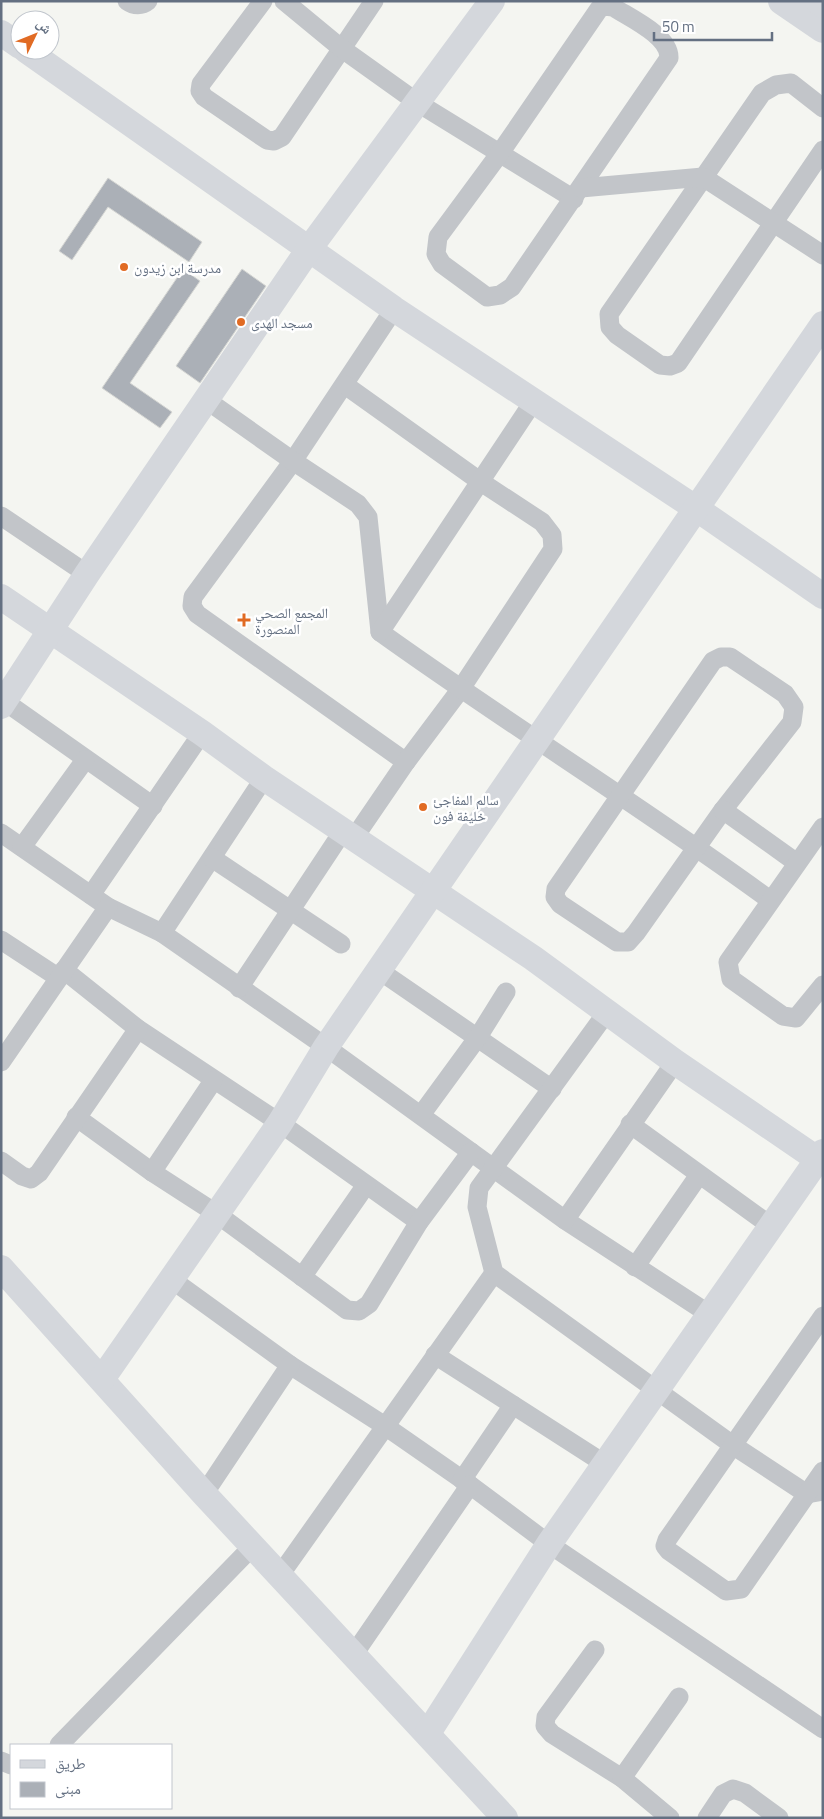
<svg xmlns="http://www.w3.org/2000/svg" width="824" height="1819" viewBox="0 0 824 1819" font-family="'Titillium Web','Noto Naskh Arabic',sans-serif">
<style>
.building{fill:#abb0b7;stroke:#d5d6d3}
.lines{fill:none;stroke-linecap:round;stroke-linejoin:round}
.street{stroke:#c2c5c9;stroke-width:19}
.secondary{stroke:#d4d7dc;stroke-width:26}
.primary{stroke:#d4d7dc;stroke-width:28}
.poi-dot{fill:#e16b24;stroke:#fff;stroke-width:2}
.labels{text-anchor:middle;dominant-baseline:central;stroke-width:5;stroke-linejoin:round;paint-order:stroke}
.poi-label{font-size:14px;fill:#647082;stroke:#fff;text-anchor:start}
</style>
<rect width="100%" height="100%" fill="#f4f5f1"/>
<g class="building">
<polygon points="108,178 202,242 189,262 108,207 72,260 59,251"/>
<polygon points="183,269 200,281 130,383 172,412 160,428 102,388"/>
<polygon points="242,269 266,286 200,383 176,366"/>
</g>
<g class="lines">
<g class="street">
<path d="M 127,1 C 134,6 142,6 148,1"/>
<polyline points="263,1 201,84 200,91 204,97 267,140 274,141 282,137 374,1"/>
<polyline points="284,1 341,48 418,103 574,199"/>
<path d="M 604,6 L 613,7 C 630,18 670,36 669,58 L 512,287 L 500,295 L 487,297 L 442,264 L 436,254 L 438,237 L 500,153 L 599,9 Z"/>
<polyline points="823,108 791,83 776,85 762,93 609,314 610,327 617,335 660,365 670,366 678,363 823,150"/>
<polyline points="581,188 703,177 823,255"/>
<polyline points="394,309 293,461 193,597 192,606 197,614 406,762"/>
<polyline points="345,385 481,482 542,522 552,535 553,549 460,690 406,762 354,838"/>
<path d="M 205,399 L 293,461 L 358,504 L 368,517 L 380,632 C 508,724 643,807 770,900"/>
<polyline points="1,516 87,574"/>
<polyline points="380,632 533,402"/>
<polygon points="721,657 730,657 785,694 794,707 792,722 723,810 636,933 628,942 617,942 560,904 555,897 556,889 713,661"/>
<polyline points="4,701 153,806"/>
<polyline points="723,810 797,863"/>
<polyline points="823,827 728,962 731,979 783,1016 796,1018 823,985"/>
<polyline points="1,833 108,907 162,933 264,778"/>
<polyline points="22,847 85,760"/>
<polyline points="212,858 341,944"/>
<polyline points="91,895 202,733"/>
<polyline points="162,933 326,1047 565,1220 709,1314"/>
<polyline points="1,940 59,978"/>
<polyline points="64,970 138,1029 280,1123 419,1222"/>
<polyline points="380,971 552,1089"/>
<polyline points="239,988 343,831"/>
<polyline points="607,1012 479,1188 477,1207 494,1273 734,1446 807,1494 823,1491"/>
<polyline points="1,1062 108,907"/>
<polyline points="421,1115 478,1037 506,992"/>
<polyline points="76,1117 152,1172 217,1214 347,1310 359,1311 369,1304 419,1222 471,1152"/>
<polyline points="630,1124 771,1226"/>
<polyline points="1,1161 22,1176 31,1179 39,1173 138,1029"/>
<polyline points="152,1172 213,1081"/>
<polyline points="565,1220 675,1062"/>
<polyline points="635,1267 699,1175"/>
<polyline points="302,1277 366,1185"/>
<polyline points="171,1279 290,1365 385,1426 470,1485 549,1544 823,1729"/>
<polyline points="823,1316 667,1540 665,1546 669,1551 726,1591 741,1589 823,1471"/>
<polyline points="435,1355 605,1464"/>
<polyline points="462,1480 513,1405"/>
<polyline points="204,1494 290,1365"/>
<polyline points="280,1575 494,1273"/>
<polyline points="595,1650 546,1717 545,1726 552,1734 622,1778 670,1818"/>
<polyline points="354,1654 470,1485"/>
<polyline points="59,1745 253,1546"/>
<polyline points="1,1761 11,1765"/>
<polyline points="622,1778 679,1697"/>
<polyline points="707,1818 723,1794 733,1789 745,1793 779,1818"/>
</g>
<g class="secondary">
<polyline points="1,33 20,46"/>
<polyline points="26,50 394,309 697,509 823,596"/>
<polyline points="1,597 202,733 264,778 533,958 675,1062 823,1163"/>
<polyline points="1,706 87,574 309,249 492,1"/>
<polyline points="1,1268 204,1494 505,1818"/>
<polyline points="102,1379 280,1123 326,1047 823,324"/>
<polyline points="428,1733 549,1544 823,1152"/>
</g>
<g class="primary">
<polyline points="782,1 823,29"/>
<polyline points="819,1 823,4"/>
</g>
</g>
<g class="poi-dot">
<circle cx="124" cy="267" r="5"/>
<circle cx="241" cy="322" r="5"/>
<path d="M241.5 612.5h5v5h5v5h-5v5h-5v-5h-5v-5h5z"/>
<circle cx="423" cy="807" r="5"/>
</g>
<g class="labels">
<g class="poi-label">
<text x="134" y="267">مدرسة ابن زيدون</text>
<text x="251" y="322">مسجد الهدى</text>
<text x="255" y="612">المجمع الصحي<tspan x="255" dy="16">المنصورة</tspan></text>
<text x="433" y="799">سالم المفاجئ<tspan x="433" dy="16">خليفة فون</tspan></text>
</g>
</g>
<rect width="824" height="1819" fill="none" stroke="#647082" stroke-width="5"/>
<rect x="10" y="1744" width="162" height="65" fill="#ffffff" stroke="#c1c6cd"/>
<rect x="20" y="1760" width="25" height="8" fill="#d4d7dc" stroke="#c1c6cd"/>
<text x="55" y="1769" font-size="15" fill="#647082">طريق</text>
<rect x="20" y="1782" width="25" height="15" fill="#abb0b7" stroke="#c1c6cd"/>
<text x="55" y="1794" font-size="15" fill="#647082">مبنى</text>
<g transform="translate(35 35) rotate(47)"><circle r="24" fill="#ffffff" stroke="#c1c6cd"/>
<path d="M0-4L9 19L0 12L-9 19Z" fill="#e16b24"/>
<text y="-8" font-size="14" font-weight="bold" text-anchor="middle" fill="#647082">ش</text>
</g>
<path d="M654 32v8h118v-8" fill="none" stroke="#647082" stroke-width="2.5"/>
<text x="662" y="32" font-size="15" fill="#647082" stroke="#ffffff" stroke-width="4" paint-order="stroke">50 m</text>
</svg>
